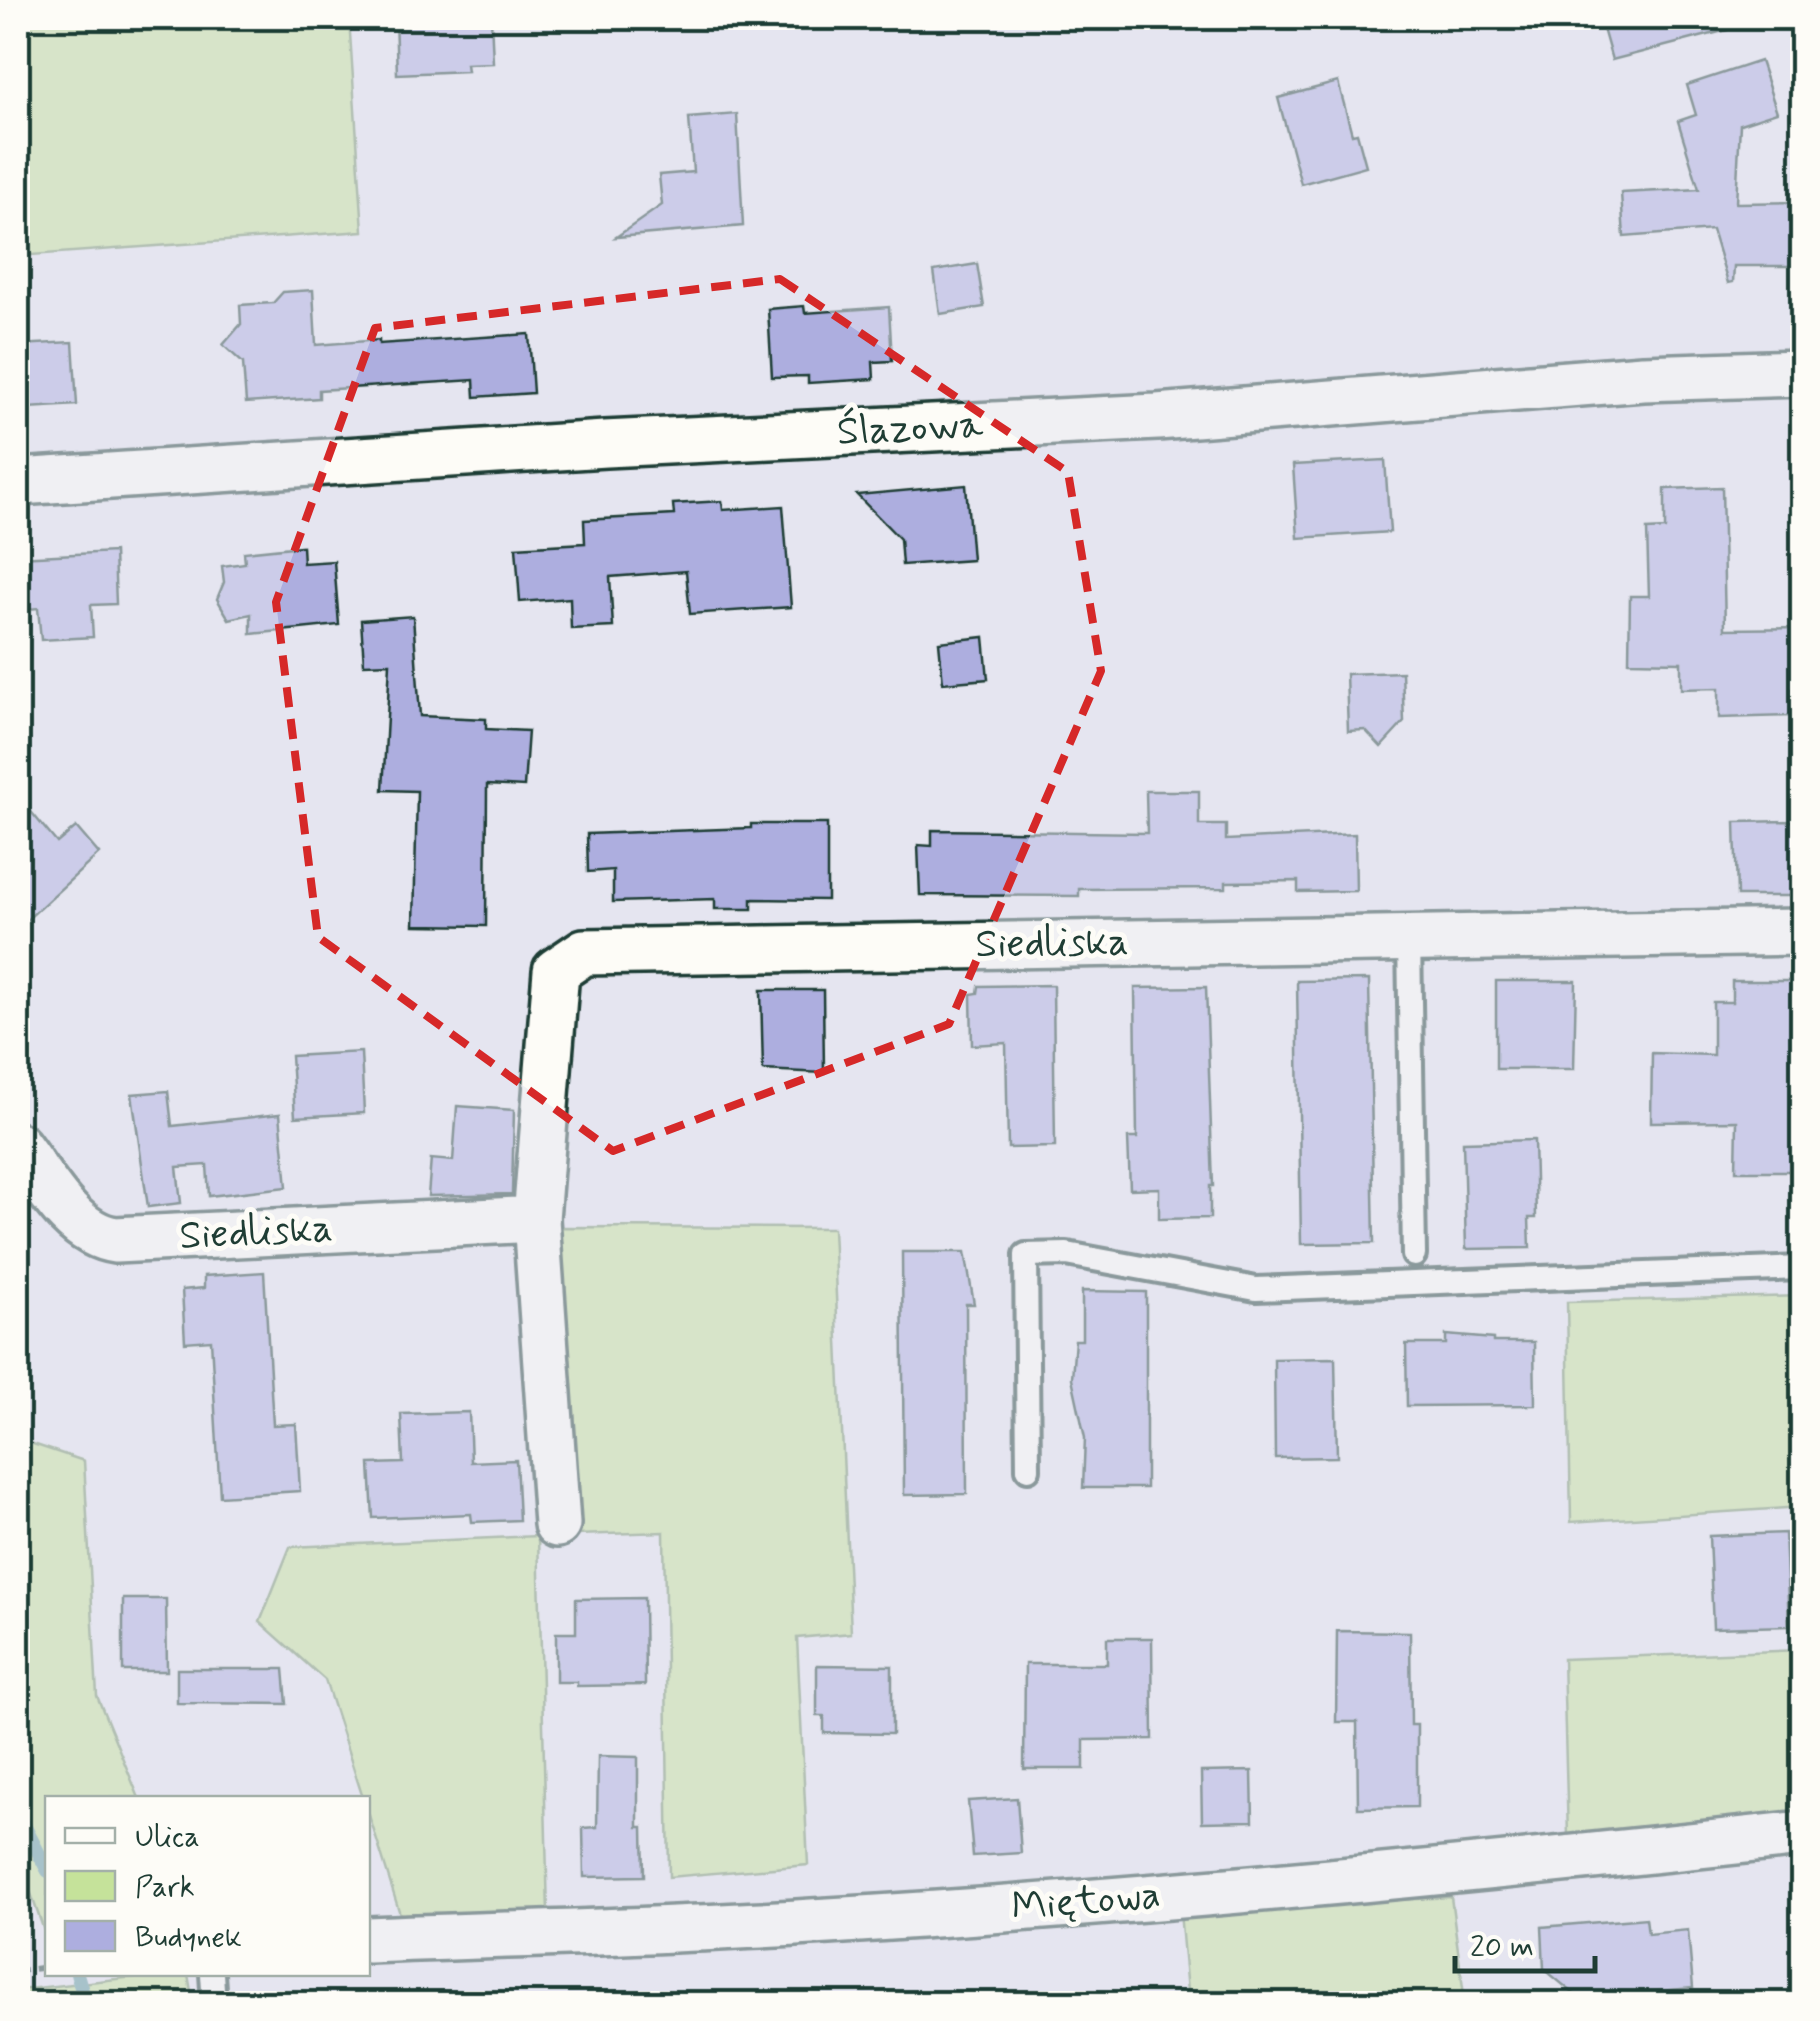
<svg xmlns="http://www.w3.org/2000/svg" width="1820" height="2021" viewBox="0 0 1820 2021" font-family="Mynerve,sans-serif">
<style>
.green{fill:#c5e29a;stroke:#729067;stroke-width:2.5}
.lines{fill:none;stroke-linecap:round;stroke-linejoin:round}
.stream{stroke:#5c989c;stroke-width:14}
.building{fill:#adaedf;stroke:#1f3d34;stroke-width:2.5}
.service-casing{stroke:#1f3d34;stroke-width:30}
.minor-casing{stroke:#1f3d34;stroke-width:52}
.path{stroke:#1f3d34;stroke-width:6;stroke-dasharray:8 8;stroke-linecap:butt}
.service{stroke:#fdfcf7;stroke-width:22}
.minor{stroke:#fdfcf7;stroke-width:45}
.marked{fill:none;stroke:#d62828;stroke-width:8;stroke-dasharray:20 12;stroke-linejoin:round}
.labels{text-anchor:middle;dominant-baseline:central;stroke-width:10;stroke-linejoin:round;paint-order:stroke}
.street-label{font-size:40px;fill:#1f3d34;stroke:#fdfcf7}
</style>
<rect width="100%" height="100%" fill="#e5e5f0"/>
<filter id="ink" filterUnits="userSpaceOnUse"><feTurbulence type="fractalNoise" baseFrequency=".01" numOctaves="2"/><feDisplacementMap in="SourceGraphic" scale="20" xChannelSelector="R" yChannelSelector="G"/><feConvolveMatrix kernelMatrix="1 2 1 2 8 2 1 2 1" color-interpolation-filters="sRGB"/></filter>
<g filter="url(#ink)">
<g class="green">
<polygon points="18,18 349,18 363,231 18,256"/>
<polygon points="557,1227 833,1228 851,1633 797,1638 808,1865 669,1877 664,1532 577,1535"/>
<polygon points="1802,1296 1802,1507 1571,1522 1567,1302"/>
<polygon points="18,1439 84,1461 97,1696 139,1798 48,1798 47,1939 18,1857"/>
<polygon points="538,1536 548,1914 400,1914 368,1812 368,1798 363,1798 325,1680 260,1622 290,1547"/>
<polygon points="1802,1650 1802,1812 1568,1836 1563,1659"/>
<polygon points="1451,1897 1465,2003 1188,2003 1180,1912"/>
<polygon points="161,1974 188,1974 193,2003 18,2003 18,1990"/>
</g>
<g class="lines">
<g class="stream">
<polyline points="18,1814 48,1871"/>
<polyline points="77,1974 86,2004"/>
</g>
</g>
<g class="building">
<polygon points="395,18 491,18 493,63 466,64 467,71 397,74"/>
<polygon points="1600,18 1725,18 1727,30 1612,60"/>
<polygon points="1760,61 1777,112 1740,124 1736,203 1802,202 1802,266 1734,266 1733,282 1728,283 1712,230 1624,237 1621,193 1699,189 1678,121 1696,115 1687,85"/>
<polygon points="1338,82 1352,134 1357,133 1366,166 1301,184 1278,98"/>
<polygon points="737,114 743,226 616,237 662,205 659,175 693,172 689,118"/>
<polygon points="977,264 984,307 940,314 934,271"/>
<polygon points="313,290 316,345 379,340 379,344 529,334 533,393 475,397 474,380 319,390 319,398 246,403 243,363 223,345 241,324 240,305 273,303 283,292"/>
<polygon points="804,306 805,313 889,307 892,361 873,362 874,379 808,383 808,376 772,377 768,309"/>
<polygon points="73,342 77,405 28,408 27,395 18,396 18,345"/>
<polygon points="1385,460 1390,532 1298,538 1293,465"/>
<polygon points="966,485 972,560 902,565 900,539 857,495"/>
<polygon points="1722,487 1725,629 1802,628 1802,689 1791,689 1792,716 1719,718 1719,688 1681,689 1681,662 1629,661 1630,596 1649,596 1647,530 1665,529 1665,489"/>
<polygon points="722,501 723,510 783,506 791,607 690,614 686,571 610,577 613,627 571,629 570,598 520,602 516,547 585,543 584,520 674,515 673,504"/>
<polygon points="302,546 303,563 334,561 339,625 251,634 251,614 229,619 217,599 224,582 222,566 245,563 244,552"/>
<polygon points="114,552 116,604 91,605 93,637 41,640 38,608 18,610 18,557"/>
<polygon points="413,616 420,716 486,719 486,729 528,731 524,787 487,785 486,926 414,925 417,791 383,790 390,663 364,664 361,620"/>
<polygon points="984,637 988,679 943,683 939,642"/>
<polygon points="1402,672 1404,722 1381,747 1365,730 1348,731 1346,674"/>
<polygon points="1146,791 1199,791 1199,825 1226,825 1226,840 1355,834 1356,891 1298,892 1298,881 1226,882 1226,888 1079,889 1079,896 920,895 918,845 932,846 932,830 1147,833"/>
<polygon points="18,796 57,843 76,827 99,854 18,928"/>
<polygon points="1796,821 1796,896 1737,896 1735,822"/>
<polygon points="751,824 827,824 827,900 752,899 752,909 715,909 715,899 613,902 613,870 588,872 587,834 751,828"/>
<polygon points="1369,980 1374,1243 1301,1244 1297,981"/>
<polygon points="1496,981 1576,981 1574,1069 1496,1069"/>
<polygon points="1732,981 1802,981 1802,1171 1736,1171 1737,1121 1651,1122 1652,1053 1713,1055 1713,1002 1732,1002"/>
<polygon points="1053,985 1055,1147 1008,1148 1006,1043 972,1045 971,994 978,993 979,986"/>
<polygon points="1206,987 1213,1186 1210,1186 1210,1218 1159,1219 1159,1188 1130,1189 1128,1138 1137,1138 1135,988"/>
<polygon points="761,990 823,990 824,1073 763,1070"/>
<polygon points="361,1052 364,1113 295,1117 291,1056"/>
<polygon points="168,1091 172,1126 280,1114 287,1187 209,1196 207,1165 177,1167 181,1203 148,1207 132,1094"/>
<polygon points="457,1106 514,1110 512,1194 428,1196 431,1159 453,1161"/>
<polygon points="1534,1140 1536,1218 1529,1218 1530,1248 1466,1249 1463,1142"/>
<polygon points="902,1252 965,1252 974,1304 966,1304 967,1494 904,1495"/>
<polygon points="264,1272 273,1425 296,1424 300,1491 220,1496 211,1340 185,1342 182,1290 204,1288 204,1276"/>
<polygon points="1082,1291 1146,1292 1146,1488 1083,1488 1085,1438 1072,1378 1075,1340 1082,1340"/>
<polygon points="1446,1335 1493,1339 1493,1342 1534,1342 1535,1405 1407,1406 1406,1344 1446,1344"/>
<polygon points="1335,1358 1337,1457 1275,1458 1274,1359"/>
<polygon points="469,1412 471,1462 516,1460 519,1520 472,1522 471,1514 373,1518 370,1464 403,1463 401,1414"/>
<polygon points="1785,1533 1789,1626 1713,1628 1709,1536"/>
<polygon points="644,1598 645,1685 577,1686 577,1682 556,1682 556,1633 576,1633 576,1599"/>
<polygon points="123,1599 166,1599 167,1671 123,1671"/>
<polygon points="1337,1631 1410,1632 1411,1725 1417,1725 1417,1807 1358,1808 1357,1722 1336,1722"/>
<polygon points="1107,1638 1152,1638 1153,1739 1084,1740 1084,1769 1024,1769 1025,1664 1107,1664"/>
<polygon points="817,1665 892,1666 892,1734 824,1733 824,1716 817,1716"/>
<polygon points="177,1669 284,1669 287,1704 177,1703"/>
<polygon points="598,1756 638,1757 638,1827 643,1827 644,1876 584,1877 583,1828 597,1827"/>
<polygon points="1252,1771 1253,1821 1202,1822 1201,1772"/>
<polygon points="1017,1798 1021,1853 973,1856 968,1801"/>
<polygon points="1646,1918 1648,1934 1688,1930 1693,1988 1579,1998 1544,1969 1542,1927"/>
</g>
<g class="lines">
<g class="service-casing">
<g id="service">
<polyline points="1409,938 1414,1255"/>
<polyline points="1028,1469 1026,1255 1067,1254 1256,1289 1802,1268"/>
<polyline points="212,1974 214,2004"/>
</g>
</g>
<g class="minor-casing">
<g id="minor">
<polyline points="18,482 605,444 1157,417 1643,378 1802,373"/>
<path d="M 18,1146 C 43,1179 71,1234 115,1240 L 536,1219 L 556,971 L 584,952 L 1802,932"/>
<polyline points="536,1219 557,1524"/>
<path d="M 368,1940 C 521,1934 676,1931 829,1921 C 1154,1901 1479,1869 1802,1834"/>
</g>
</g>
<polyline class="path" points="18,1971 48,1967"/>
<use href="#service" class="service"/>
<use href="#minor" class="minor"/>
</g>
</g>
<path d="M0 0H1820V2021H0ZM 780,279 L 1068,472 L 1101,671 L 949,1024 L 613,1151 L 318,937 L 276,602 L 375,328 Z" fill="#e5e5f0" fill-opacity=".55" fill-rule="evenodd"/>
<path class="marked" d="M 780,279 L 1068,472 L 1101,671 L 949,1024 L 613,1151 L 318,937 L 276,602 L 375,328 Z"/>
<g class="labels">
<g class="street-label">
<text transform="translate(910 429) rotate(-3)">Ślazowa</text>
<text transform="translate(1052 944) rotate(-1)">Siedliska</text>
<text transform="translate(256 1233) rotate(-3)">Siedliska</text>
<text transform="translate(1086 1902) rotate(-5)">Miętowa</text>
</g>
</g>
<rect width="1820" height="2021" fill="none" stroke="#fdfcf7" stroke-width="60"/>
<rect x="30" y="30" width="1760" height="1961" fill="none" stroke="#1f3d34" stroke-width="4" filter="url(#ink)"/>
<rect x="45" y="1796" width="325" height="180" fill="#fdfcf7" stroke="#a4b0a9" stroke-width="2.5"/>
<rect x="65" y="1828" width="50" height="15" fill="#fdfcf7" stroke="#a4b0a9" stroke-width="2.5"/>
<text x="135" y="1846" font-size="30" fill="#1f3d34">Ulica</text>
<rect x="65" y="1871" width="50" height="30" fill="#c5e29a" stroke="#a4b0a9" stroke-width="2.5"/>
<text x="135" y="1896" font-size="30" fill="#1f3d34">Park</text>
<rect x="65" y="1921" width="50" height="30" fill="#adaedf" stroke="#a4b0a9" stroke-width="2.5"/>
<text x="135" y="1946" font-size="30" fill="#1f3d34">Budynek</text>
<path d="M1455 1956v15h140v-15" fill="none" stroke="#1f3d34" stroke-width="5"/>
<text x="1470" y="1956" font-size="30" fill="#1f3d34" stroke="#fdfcf7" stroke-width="8" paint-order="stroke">20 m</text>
</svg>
